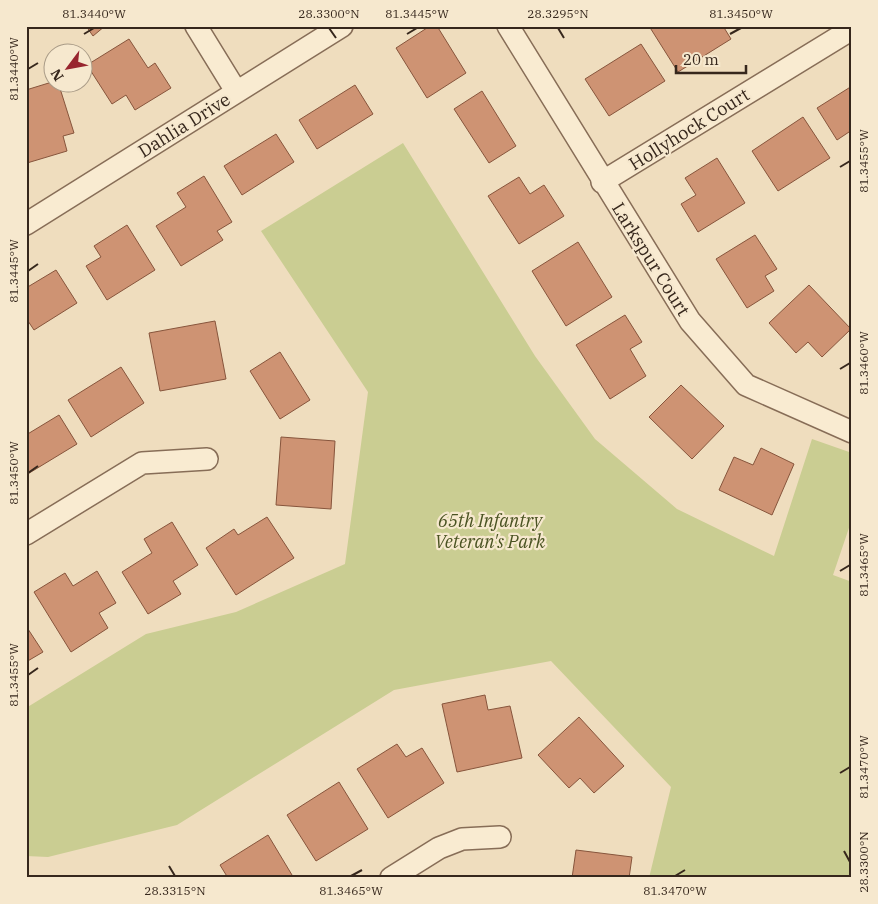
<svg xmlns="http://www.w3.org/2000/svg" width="878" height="904" viewBox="0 0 878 904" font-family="'IBM Plex Serif',serif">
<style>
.green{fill:#cacd92}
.building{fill:#ce9373;stroke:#87553c}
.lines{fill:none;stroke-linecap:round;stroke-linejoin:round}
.minor-casing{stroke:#876d57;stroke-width:24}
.minor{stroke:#f9ebd1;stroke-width:21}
.ticks{fill:none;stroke:#36271c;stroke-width:2}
.labels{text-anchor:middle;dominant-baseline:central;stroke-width:4.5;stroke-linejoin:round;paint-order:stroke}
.street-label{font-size:18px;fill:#36271c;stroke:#f6e8ce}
.park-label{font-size:18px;font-style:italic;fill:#4a5322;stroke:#f6e8ce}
.neatline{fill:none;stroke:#36271c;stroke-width:2}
.ticks-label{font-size:12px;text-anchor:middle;fill:#36271c}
</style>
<rect width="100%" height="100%" fill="#efddbe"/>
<polygon class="green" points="403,143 535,356 595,439 677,509 774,556 812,439 852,453 852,519 833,575 852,582 852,878 649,878 671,787 551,661 394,690 177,825 48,857 26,856 26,708 146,634 236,612 345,564 368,392 261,231"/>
<g class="building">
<polygon points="86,26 105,26 93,36"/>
<polygon points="430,26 437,26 466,73 427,98 396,48"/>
<polygon points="649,26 723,26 731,39 678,72"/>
<polygon points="129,39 148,68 155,63 171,88 135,110 126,95 112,104 87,65"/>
<polygon points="641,44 665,81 609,116 585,79"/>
<polygon points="52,82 58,82 74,133 63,136 67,151 27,163 26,90"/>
<polygon points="355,85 373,114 317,149 299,120"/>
<polygon points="852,86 852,130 837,140 817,108"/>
<polygon points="482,91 516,146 489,163 454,109"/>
<polygon points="803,117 830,158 778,191 752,151"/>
<polygon points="276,134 294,162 242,195 224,166"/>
<polygon points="717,158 745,203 698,232 681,204 696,195 685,178"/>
<polygon points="204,176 232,222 217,231 223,240 181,266 156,226 186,207 177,193"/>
<polygon points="519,177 530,194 544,185 564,216 519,244 488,196"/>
<polygon points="127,225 155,270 107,300 86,266 101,257 94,246"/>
<polygon points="755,235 777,269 765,276 774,291 747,308 716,259"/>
<polygon points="578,242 612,297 566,326 532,271"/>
<polygon points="56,270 77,303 34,330 26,318 26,288"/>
<polygon points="809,285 851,329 822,357 808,342 796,353 769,323"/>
<polygon points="625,315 642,342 630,349 646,376 610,399 576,345"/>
<polygon points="215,321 226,379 160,391 149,333"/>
<polygon points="280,352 310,400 280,419 250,371"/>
<polygon points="121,367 144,403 91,437 68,400"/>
<polygon points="681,385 724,426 692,459 649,417"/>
<polygon points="59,415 77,444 26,475 26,435"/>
<polygon points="281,437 335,441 331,509 276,505"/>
<polygon points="761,448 794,464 772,515 719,490 734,457 753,465"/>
<polygon points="267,517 294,558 236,595 206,548 234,529 238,535"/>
<polygon points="172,522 198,565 173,581 181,594 148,614 122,572 152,553 144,539"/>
<polygon points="97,571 116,603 99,613 108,628 71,652 34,592 65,573 73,586"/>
<polygon points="26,626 43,652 26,662"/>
<polygon points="485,695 488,710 510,706 522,758 457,772 442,704"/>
<polygon points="579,717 624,766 594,793 580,778 569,788 538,755"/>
<polygon points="397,744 406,757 422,748 444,783 388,818 357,769"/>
<polygon points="339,782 368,829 316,861 287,815"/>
<polygon points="268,835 292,875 288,878 228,878 220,865"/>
<polygon points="576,850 632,857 629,878 572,878"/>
</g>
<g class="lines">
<g class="minor-casing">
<g id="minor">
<polyline points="196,26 236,91"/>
<polyline points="508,26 690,321 746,385 852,432"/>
<polyline points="602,182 852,29"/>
<polyline points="26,224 342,26"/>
<polyline points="26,534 142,463 207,459"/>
<polyline points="391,878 439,848 462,839 500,837"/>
</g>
</g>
<use href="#minor" class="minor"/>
</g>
<path class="ticks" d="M 329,28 L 336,38M 558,28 L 564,38M 84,34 L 94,28M 407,34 L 417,28M 730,34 L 741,28M 28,69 L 38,63M 840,167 L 850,161M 28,271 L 38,264M 840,369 L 850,363M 28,473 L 38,466M 840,571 L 850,565M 28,675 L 38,668M 840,773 L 850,767M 844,851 L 850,862M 169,866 L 175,876M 351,876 L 362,870M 675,876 L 685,870"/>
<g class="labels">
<g class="street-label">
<text transform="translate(184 125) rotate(-32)">Dahlia Drive</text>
<text transform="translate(689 129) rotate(-32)">Hollyhock Court</text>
<text transform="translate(651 259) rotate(58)">Larkspur Court</text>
</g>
<g class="park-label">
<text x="490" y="520">65th Infantry<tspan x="490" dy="21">Veteran's Park</tspan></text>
</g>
</g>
<rect width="878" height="904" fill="none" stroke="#f6e8ce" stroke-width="55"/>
<g transform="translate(68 68) rotate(238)"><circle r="24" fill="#f6e8ce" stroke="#a99b87"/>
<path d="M0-4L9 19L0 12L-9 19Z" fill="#98252e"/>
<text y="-8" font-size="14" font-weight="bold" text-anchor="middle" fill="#36271c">N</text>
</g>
<path d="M676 65v8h70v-8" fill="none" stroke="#36271c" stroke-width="2.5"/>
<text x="683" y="65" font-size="15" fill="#36271c" stroke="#f6e8ce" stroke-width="4" paint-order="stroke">20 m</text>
<rect x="28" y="28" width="822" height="848" class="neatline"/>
<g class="ticks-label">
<text x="94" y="18">81.3440°W</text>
<text x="329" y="18">28.3300°N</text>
<text x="417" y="18">81.3445°W</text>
<text x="558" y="18">28.3295°N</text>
<text x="741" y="18">81.3450°W</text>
<text transform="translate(14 69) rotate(-90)" y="4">81.3440°W</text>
<text transform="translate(864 161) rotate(-90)" y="4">81.3455°W</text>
<text transform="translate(14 271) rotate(-90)" y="4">81.3445°W</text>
<text transform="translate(864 363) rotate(-90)" y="4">81.3460°W</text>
<text transform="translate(14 473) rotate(-90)" y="4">81.3450°W</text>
<text transform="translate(864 565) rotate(-90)" y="4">81.3465°W</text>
<text transform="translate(14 675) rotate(-90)" y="4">81.3455°W</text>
<text transform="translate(864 767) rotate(-90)" y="4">81.3470°W</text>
<text transform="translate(864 862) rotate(-90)" y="4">28.3300°N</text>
<text x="175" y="895">28.3315°N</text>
<text x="351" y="895">81.3465°W</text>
<text x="675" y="895">81.3470°W</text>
</g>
</svg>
